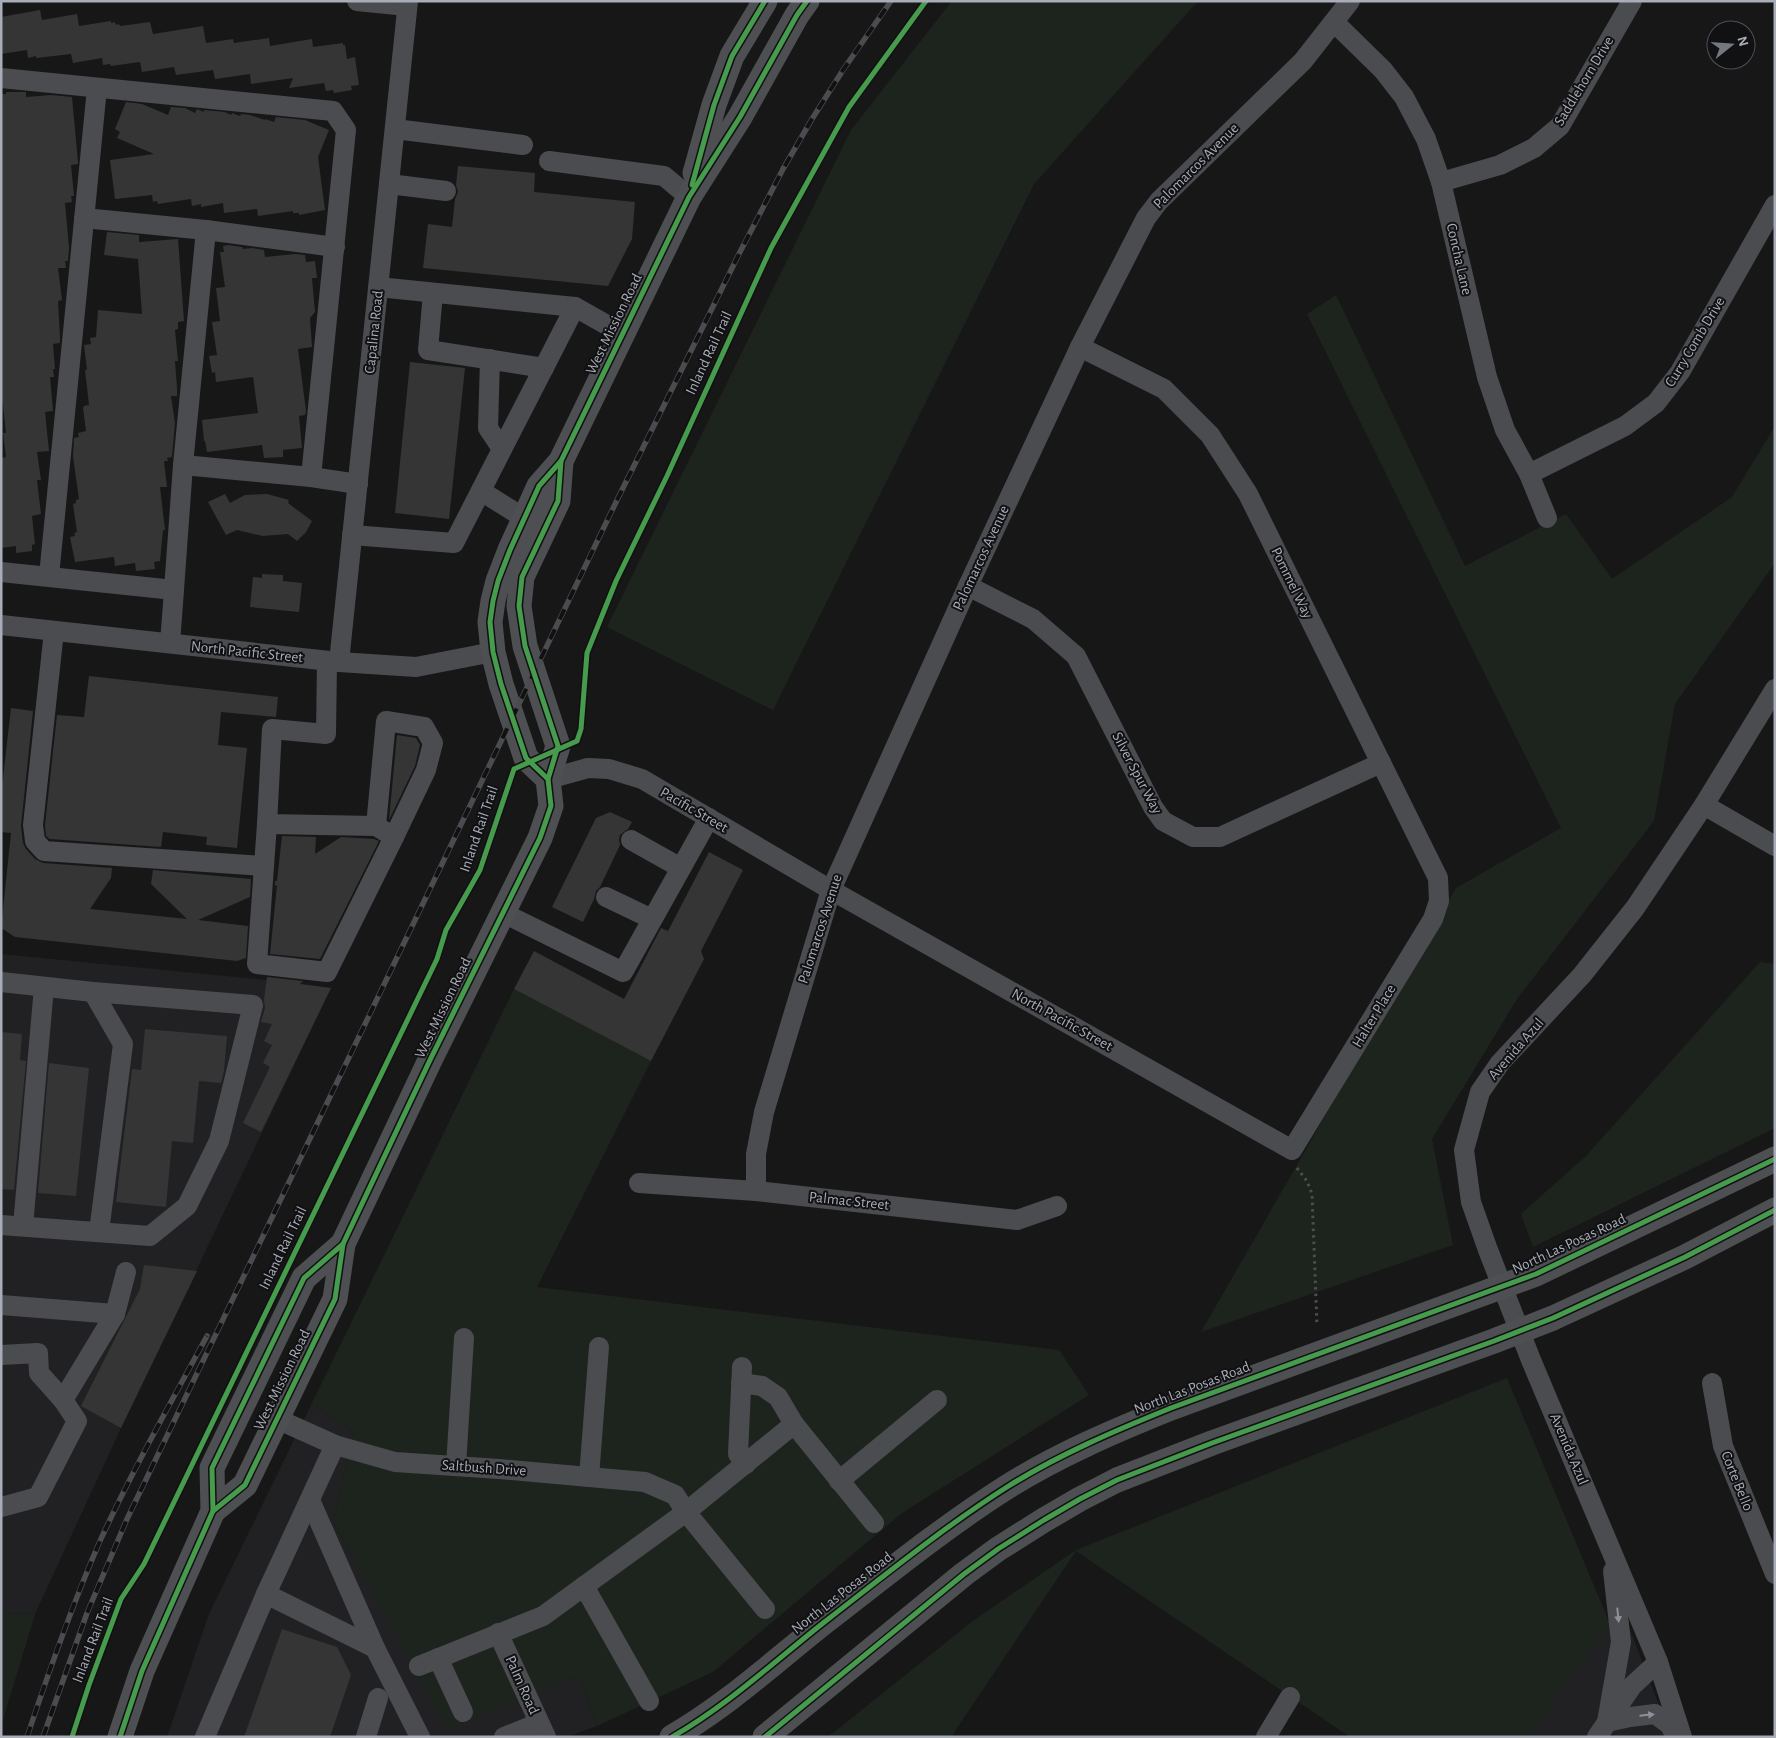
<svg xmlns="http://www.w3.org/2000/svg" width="1776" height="1738" viewBox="0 0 1776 1738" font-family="'Alegreya Sans',sans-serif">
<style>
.built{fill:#212123}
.green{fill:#1d241e}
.building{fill:#353536}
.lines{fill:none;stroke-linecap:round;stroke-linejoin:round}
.path{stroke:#4d4e52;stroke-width:3;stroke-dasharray:2.5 4;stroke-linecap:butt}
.minor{stroke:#4b4c50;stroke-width:20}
.major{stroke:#4d4f52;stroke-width:25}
.rail-casing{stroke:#4b4c4f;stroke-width:5.5}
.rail{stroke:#111113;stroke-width:4;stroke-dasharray:11;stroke-linecap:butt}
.cycleway-casing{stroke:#111113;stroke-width:8}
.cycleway{stroke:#469c4c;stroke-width:5}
.oneway{fill:#8c9099}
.labels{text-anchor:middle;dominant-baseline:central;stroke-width:4;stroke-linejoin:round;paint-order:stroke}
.street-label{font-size:15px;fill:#a8adb8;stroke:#111113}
</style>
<rect width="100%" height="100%" fill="#171717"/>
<g class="built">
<polygon points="1,954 266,980 331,988 121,1428 35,1614 1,1613"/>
<polygon points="312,1403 354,1432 333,1521 448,1729 579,1676 597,1726 567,1737 167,1737 209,1614"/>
<polygon points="1621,1606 1671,1737 1526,1737"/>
</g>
<g class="green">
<polygon points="952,1 1198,1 1034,184 773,710 607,627 851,130"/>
<polygon points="1336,295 1465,566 1566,514 1612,579 1732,497 1775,426 1775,563 1675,704 1654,821 1517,999 1432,1139 1453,1245 1201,1332 1456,888 1561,828 1307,314"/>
<polygon points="1760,962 1775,964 1775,1128 1533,1247 1521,1214 1586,1156"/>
<polygon points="514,989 651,1061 537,1287 1059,1350 1089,1395 902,1513 713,1672 597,1726 579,1676 448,1730 333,1521 354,1432 312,1403"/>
<polygon points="1507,1378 1610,1624 1527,1737 1350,1737 1076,1551 951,1737 828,1737 974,1620 1076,1550"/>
<polygon points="1,1613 35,1614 1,1726"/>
</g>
<g class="building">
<polygon points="40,10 42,20 77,14 79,26 111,21 111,23 115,22 116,25 119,24 120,26 150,22 153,34 203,26 206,43 233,39 234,43 269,38 270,46 312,39 313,47 343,43 343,45 345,45 347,59 355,57 359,85 351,86 352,90 334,93 333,90 326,91 324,83 289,88 293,78 251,84 250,74 215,79 213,70 176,75 174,67 142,72 140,62 111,66 110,64 103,65 102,58 73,63 71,54 36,58 36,56 28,58 27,50 1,54 1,17"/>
<polygon points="6,92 26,92 26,97 51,95 72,97 78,162 78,164 71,165 74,196 71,196 72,202 65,203 69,248 68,261 65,261 66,268 58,268 62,300 58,301 60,338 60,343 53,344 55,369 53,369 54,377 50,377 53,411 45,412 49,451 37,452 41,480 37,480 41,514 32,516 35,544 32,545 32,551 16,553 16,546 1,548 1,458 6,457 3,433 6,433 1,389 1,94 6,94"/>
<polygon points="126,102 142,104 168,115 171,107 185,108 195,113 197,109 204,112 204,110 225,112 231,115 232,113 240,116 241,114 250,115 265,120 265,119 274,122 276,117 305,120 329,130 318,157 325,210 299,215 299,213 293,213 293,211 258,216 257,209 224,213 223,203 201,207 201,204 192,206 191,199 158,204 157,201 153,202 152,195 115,199 110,160 154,154 117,138 120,132 115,129"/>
<polygon points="458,166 535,173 534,192 635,202 632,239 608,286 423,268 428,224 452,227 455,199 458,192 456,185"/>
<polygon points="107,232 139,235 139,242 178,239 184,321 178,322 178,329 175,330 178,361 175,361 177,388 177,396 171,396 175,423 172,457 167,458 168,461 164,461 167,487 160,487 165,530 163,530 160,561 154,562 155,569 136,571 135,563 115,566 114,557 75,562 70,537 75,536 74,533 77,532 73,504 76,503 76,500 79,499 73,457 74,438 79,437 78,433 86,431 83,408 84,406 89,405 85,370 87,370 84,345 91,344 90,338 96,337 98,310 142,314 138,259 104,255"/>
<polygon points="228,245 242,247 243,249 252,248 264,250 265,257 295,254 305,255 306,262 315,261 317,278 312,278 315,312 310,318 312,347 298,349 306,411 305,415 299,416 302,448 283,450 283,457 264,458 262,445 207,452 205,441 204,441 202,420 258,413 253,377 216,382 215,372 212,373 209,356 217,355 212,322 220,321 216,288 225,287 220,252 224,252 223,246"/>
<polygon points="410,362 465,368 449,519 395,513"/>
<polygon points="225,494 230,503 245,495 267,494 289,500 288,503 312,521 306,532 297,541 288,534 263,536 237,530 226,535 208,502"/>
<polygon points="262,574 283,575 283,581 302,583 299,612 250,607 253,577 262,578"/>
<polygon points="89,676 278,697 276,717 221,712 218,745 247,748 237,848 206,845 207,837 163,832 161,847 50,839 46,836 45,825 57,715 84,717"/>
<polygon points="11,708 33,711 21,826 23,843 26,849 35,859 43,863 112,868 111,878 90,909 187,919 151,884 153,870 251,879 250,897 198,920 248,926 246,958 237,961 15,937 1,928 11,833 1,832 1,795"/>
<polygon points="397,735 416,738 420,745 415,766 389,820"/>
<polygon points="610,812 632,822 628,829 620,835 619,840 620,845 600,887 596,891 594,899 583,922 552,907 596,818"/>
<polygon points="282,836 316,837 315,854 341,837 374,839 379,841 320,959 270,954 277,885 275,886 275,881 277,881"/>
<polygon points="709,852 743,870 701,951 704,959 651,1061 514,989 534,951 624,999 661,928 668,931"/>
<polygon points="267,977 303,981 300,984 331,988 261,1132 243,1123 270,1067 263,1063 272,1045 264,1041 272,1024 261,1022 265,1008 264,1000"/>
<polygon points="145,1029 227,1036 224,1071 221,1083 199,1081 193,1143 172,1141 166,1207 116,1202 132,1069 141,1070"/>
<polygon points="1,1032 22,1034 20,1060 26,1061 14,1190 1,1189"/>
<polygon points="49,1063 89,1068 76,1196 38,1193"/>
<polygon points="144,1265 197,1271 121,1428 81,1406 140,1289"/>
<polygon points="282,1629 337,1647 351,1675 330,1737 244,1737"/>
</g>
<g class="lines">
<polyline class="path" points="1297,1168 1307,1181 1312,1194 1317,1326"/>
<g class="minor">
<polyline points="357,1 407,6"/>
<polyline points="1334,22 1383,70 1404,97 1426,139 1441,182 1487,377 1505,430 1529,474 1547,518"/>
<polyline points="1,78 333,111 346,130 311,477"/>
<polyline points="395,129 523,145"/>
<polyline points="549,161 664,176 689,197"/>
<polyline points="1441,182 1500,165 1534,148 1560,126 1632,1"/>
<polyline points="389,184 446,191"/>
<polyline points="84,218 206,230 335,247"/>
<polyline points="378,287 575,307 623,334"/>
<polyline points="433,293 428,350 544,368"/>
<polyline points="490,359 488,428 502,449"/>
<polyline points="183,465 311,477 358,484"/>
<polyline points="1529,474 1625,426 1656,403 1680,372 1775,205"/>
<polyline points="481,491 524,518"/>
<polyline points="352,535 454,543 575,307"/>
<polyline points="1,572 174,590 183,465 206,230"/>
<polyline points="49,576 97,88"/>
<polyline points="968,586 1033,619 1076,656 1153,807 1163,821 1193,837 1220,837 1381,763"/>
<polyline points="1,625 339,662 416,667 493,652"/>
<polyline points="54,631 33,825 35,841 44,851 264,866"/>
<polyline points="170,643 174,590"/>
<polyline points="327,661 326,734 272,729 267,824 376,826 386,721 424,727 433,743 426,770 394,837 376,826"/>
<polyline points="339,662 408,1"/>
<polyline points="548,779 588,768 609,769 642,779 831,890 1292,1150 1433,919 1439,901 1438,878 1248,494 1210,435 1164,389 1080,347"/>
<polyline points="1704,805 1775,846"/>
<polyline points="267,824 257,964 327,972 394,837"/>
<polyline points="631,840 681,868"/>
<polyline points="606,897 652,919"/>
<polyline points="503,913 623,972 709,818"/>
<polyline points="1,982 93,992 253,1005 219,1141 187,1206 150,1236 1,1225"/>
<polyline points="93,992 123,1044 99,1232"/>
<polyline points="639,1183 756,1191 1017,1220 1057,1206"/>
<polyline points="756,1191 756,1154 764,1112 831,890 968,586 1080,347 1146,218 1159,201 1303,61 1350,1"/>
<polyline points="23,1226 44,987"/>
<polyline points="1,1305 115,1314 63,1400 77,1421 38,1497 1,1507"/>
<polyline points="115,1314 126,1272"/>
<polyline points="1,1355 38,1353 39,1373 63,1400"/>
<polyline points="742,1367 738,1454 746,1464"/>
<polyline points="741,1383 762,1386 778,1397 794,1424"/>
<polyline points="1712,1383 1723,1446 1775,1574"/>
<polyline points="277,1419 335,1445 395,1462 499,1469 645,1482 675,1495 686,1512 765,1609"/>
<polyline points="456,1466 464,1338"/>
<polyline points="589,1477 599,1347"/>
<polyline points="839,1481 937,1400"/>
<polyline points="310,1500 375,1648 420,1737"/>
<polyline points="584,1586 649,1701"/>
<polyline points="266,1594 375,1648"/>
<polyline points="498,1633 546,1737"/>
<polyline points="438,1658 463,1712"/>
<polyline points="419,1666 543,1616 686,1512 794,1424 874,1523"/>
<polyline points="1607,1722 1621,1642 1613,1571"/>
<polyline points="1607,1722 1630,1717 1655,1714 1670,1725 1676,1737"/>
<polyline points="205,1737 266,1594 335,1445"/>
<polyline points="366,1737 378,1698"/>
<polyline points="504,1737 539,1723"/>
<polyline points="1266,1737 1290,1697"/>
<polyline points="1597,1737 1632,1686 1658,1662"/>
<polyline points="1682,1737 1658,1662 1531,1360 1488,1250 1471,1202 1464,1150 1480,1092 1500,1063 1582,975 1635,908 1704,805 1775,689"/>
</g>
<g class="major">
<polyline points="695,173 714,105 732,56 765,1"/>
<polyline points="548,779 526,758 501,684 493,652 490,622 493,601 498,581 510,550 539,486 561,461 689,197 740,117 797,15 807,1"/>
<polyline points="213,1511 245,1485 335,1299 343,1244 430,1060 540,838 551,806 548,779 558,746 525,646 519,606 522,577 558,501 561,461"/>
<polyline points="120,1737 142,1671 213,1511 212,1468 304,1278 343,1244"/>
<path d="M 672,1737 C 728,1705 776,1660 827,1620 C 885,1575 944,1527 1007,1487 C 1058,1455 1114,1431 1171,1408 L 1536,1274 L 1775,1159"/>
<polyline points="765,1737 964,1574 998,1549 1044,1520 1080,1499 1117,1480 1212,1443 1494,1341 1553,1318 1685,1257 1775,1210"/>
</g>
<g class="rail-casing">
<g id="rail">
<path d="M 27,1737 C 49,1671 72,1605 100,1541 C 132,1471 170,1404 207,1336"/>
<polyline points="43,1737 87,1613 127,1519 618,498 740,252 783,169 812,119 843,70 891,1"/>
</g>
</g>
<use href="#rail" class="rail"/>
<g class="cycleway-casing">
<g id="cycleway">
<polyline points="692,185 714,105 732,56 765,1"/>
<polyline points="548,779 526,758 501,684 493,652 490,622 493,601 498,581 510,550 539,486 561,461 689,197 740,117 797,15 807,1"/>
<polyline points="213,1511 245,1485 335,1299 343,1244 430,1060 540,838 551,806 548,779 558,746 525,646 519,606 522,577 558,501 561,461"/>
<polyline points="72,1737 89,1685 121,1599 144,1564 437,959 446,930 480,870 514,769 577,741 581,729 587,653 616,581 667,476 771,248 849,107 926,1"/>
<polyline points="120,1737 142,1671 213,1511 212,1468 304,1278 343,1244"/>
<path d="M 672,1737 C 728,1705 776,1660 827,1620 C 885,1575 944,1527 1007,1487 C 1058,1455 1114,1431 1171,1408 L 1536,1274 L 1775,1159"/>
<polyline points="765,1737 964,1574 998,1549 1044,1520 1080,1499 1117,1480 1212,1443 1494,1341 1553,1318 1685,1257 1775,1210"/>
</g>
</g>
<use href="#cycleway" class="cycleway"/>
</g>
<defs><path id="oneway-solid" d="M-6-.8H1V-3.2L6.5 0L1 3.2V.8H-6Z" transform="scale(1.25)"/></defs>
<g class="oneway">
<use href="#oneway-solid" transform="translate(1618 1615) rotate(84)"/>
<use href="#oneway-solid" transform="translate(1647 1715) rotate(-6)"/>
</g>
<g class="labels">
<g class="street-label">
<text transform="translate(1584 81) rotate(-59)">Saddlehorn Drive</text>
<text transform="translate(1196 166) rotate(-45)">Palomarcos Avenue</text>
<text transform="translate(1459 259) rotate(77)">Concha Lane</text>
<text transform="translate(614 324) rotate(-64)">West Mission Road</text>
<text transform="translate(374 332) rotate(-84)">Capalina Road</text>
<text transform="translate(1695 342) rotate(-59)">Curry Comb Drive</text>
<text transform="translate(709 353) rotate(-65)">Inland Rail Trail</text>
<text transform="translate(981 558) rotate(-65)">Palomarcos Avenue</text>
<text transform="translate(1292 583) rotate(64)">Pommel Way</text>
<text transform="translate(247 652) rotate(6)">North Pacific Street</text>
<text transform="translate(1137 773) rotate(62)">Silver Spur Way</text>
<text transform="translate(694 810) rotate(30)">Pacific Street</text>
<text transform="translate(479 829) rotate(-71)">Inland Rail Trail</text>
<text transform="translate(820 929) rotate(-72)">Palomarcos Avenue</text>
<text transform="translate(443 1008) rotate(-64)">West Mission Road</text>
<text transform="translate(1374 1016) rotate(-59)">Halter Place</text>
<text transform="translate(1062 1020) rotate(29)">North Pacific Street</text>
<text transform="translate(1516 1049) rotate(-49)">Avenida Azul</text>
<text transform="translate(849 1201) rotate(6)">Palmac Street</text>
<text transform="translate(1569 1244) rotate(-25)">North Las Posas Road</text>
<text transform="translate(283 1248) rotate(-64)">Inland Rail Trail</text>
<text transform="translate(282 1380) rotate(-64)">West Mission Road</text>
<text transform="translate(1192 1388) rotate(-21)">North Las Posas Road</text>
<text transform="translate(1569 1449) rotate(67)">Avenida Azul</text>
<text transform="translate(484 1468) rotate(4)">Saltbush Drive</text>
<text transform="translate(1737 1481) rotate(68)">Corte Bello</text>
<text transform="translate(842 1593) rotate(-38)">North Las Posas Road</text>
<text transform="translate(93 1640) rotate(-69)">Inland Rail Trail</text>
<text transform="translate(522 1685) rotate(66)">Palm Road</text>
</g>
</g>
<rect width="1776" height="1738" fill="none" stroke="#a8adb8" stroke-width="5"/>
<g transform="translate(1731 45) rotate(73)"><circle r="24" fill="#111113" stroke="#4d4f55"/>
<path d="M0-4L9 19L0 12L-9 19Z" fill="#757880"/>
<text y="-8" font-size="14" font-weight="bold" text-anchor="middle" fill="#a8adb8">N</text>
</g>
</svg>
